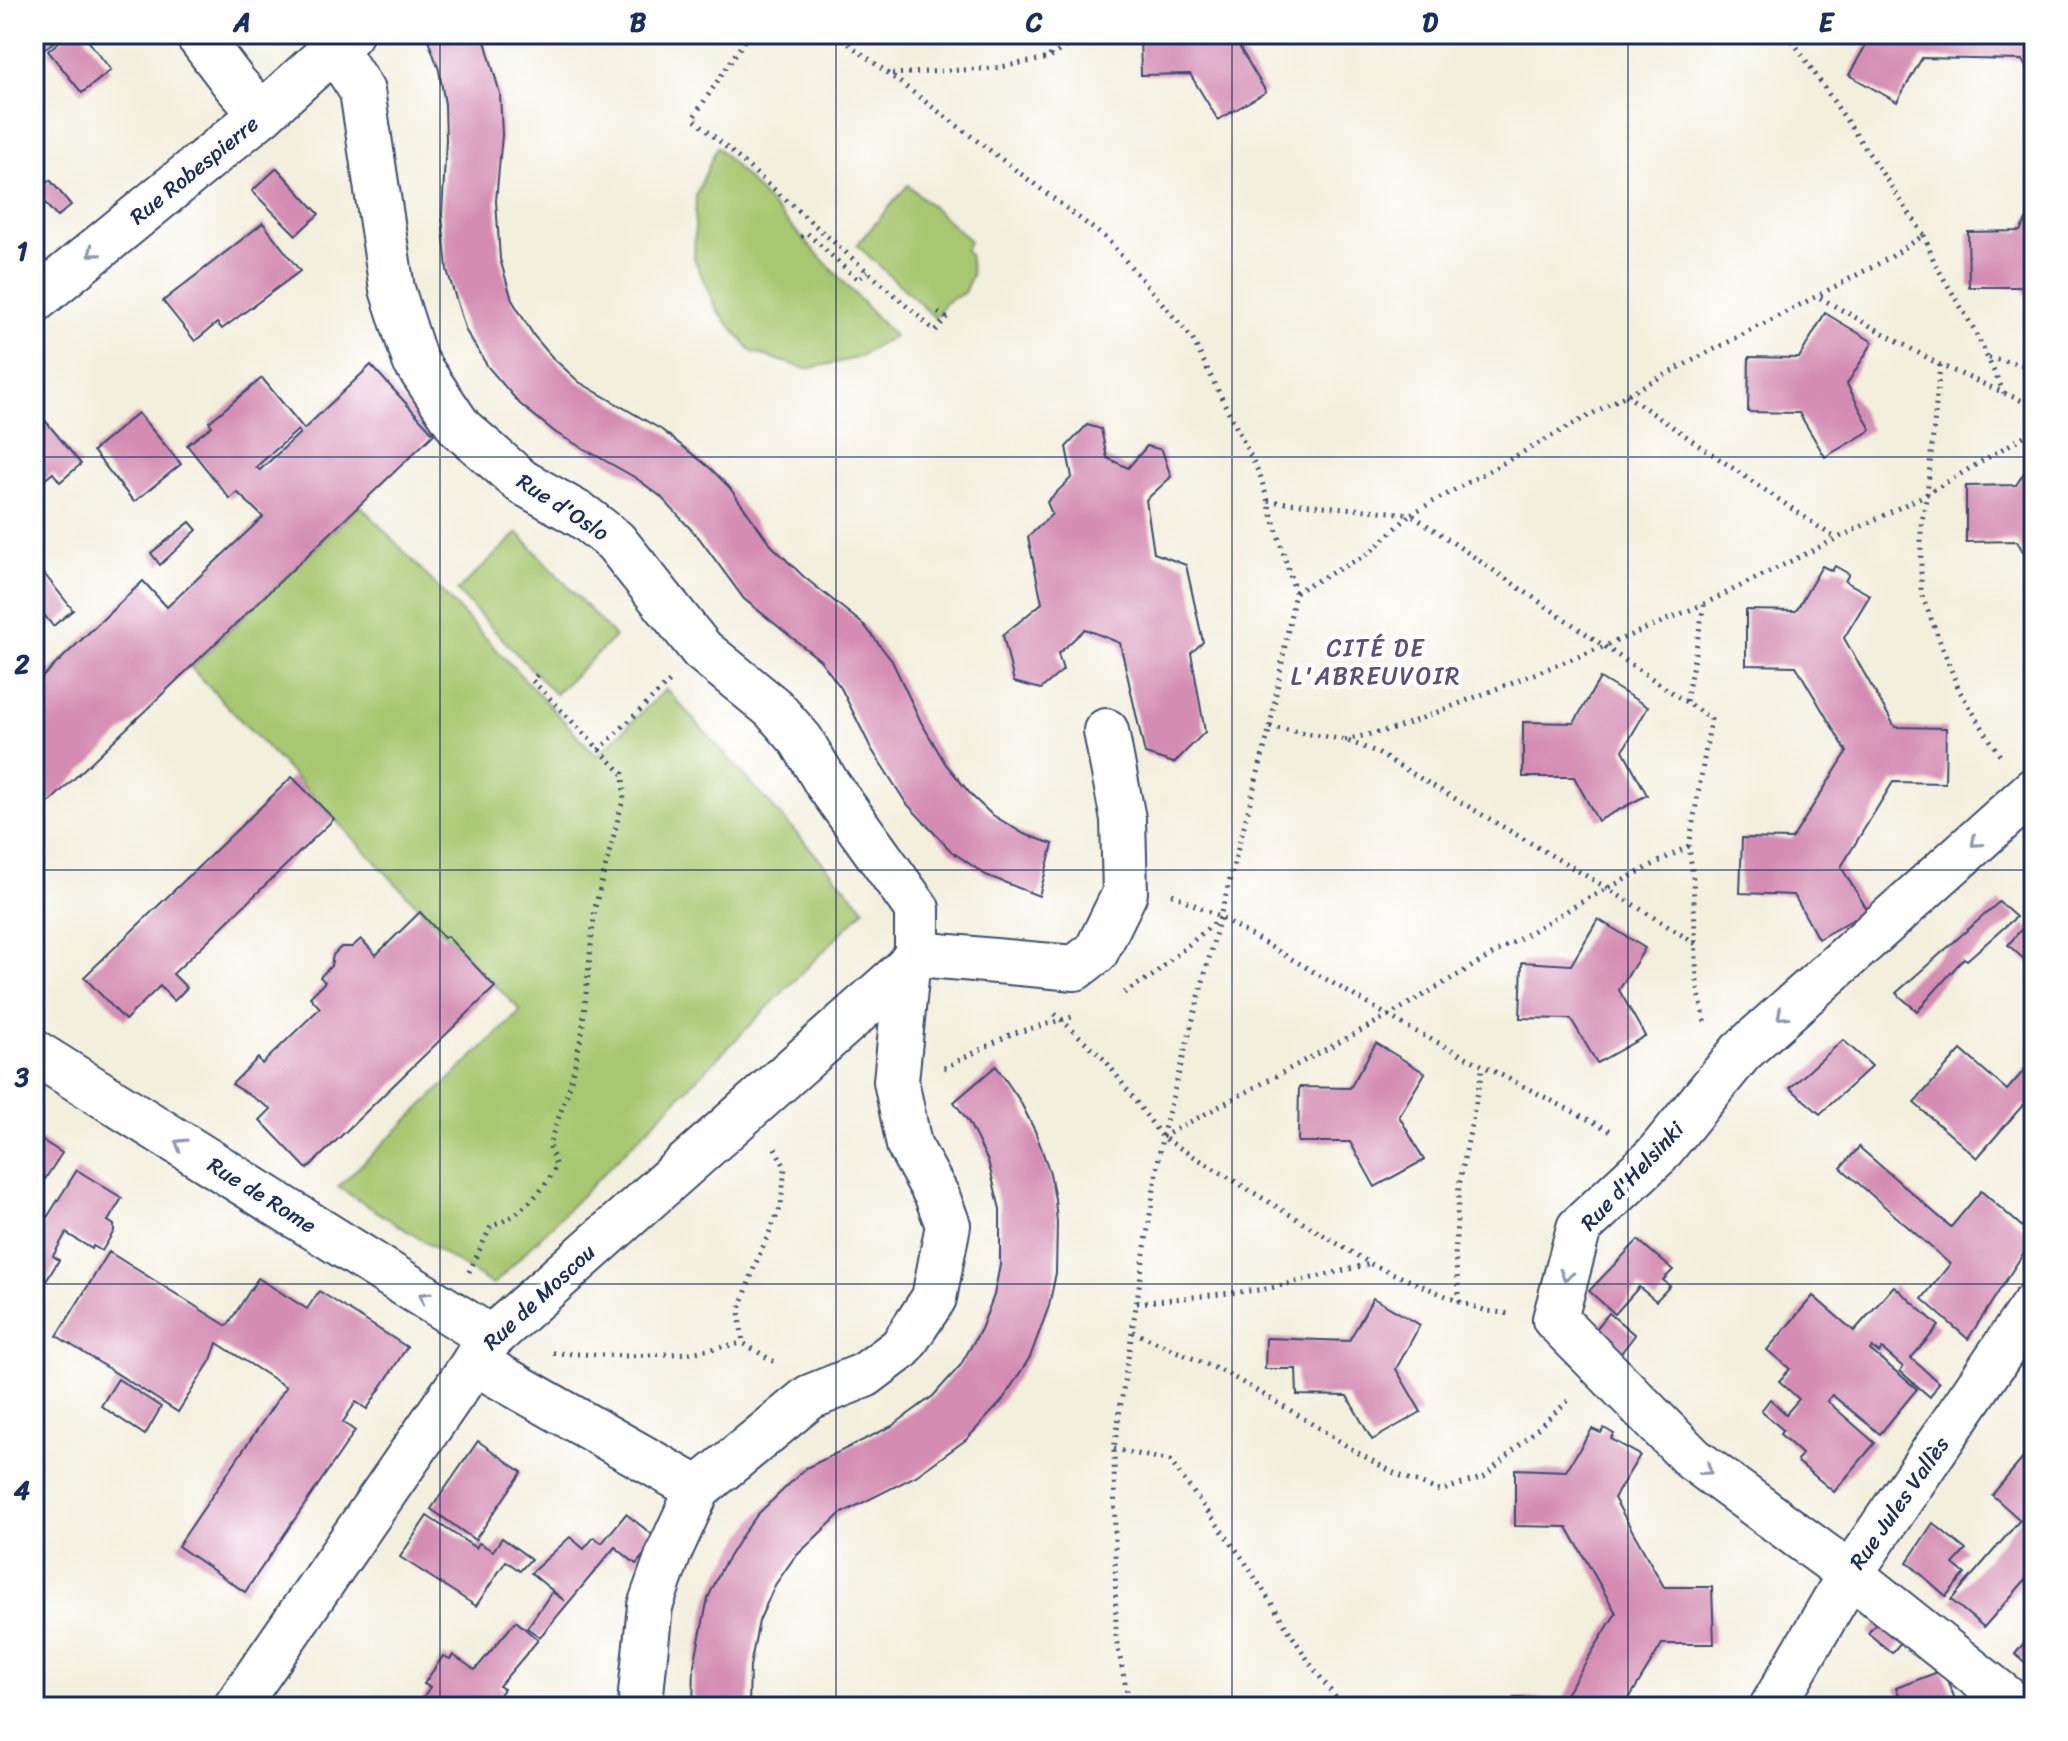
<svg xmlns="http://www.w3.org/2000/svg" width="2068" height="1741" viewBox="0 0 2068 1741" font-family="Sriracha,sans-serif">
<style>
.green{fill:#a8c76f;stroke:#627b66;stroke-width:2}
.building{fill:#d48cb2;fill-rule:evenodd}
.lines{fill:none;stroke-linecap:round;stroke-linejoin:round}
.minor-casing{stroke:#3b4c71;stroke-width:48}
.path{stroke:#3b4c71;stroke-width:5;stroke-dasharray:2 6;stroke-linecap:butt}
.minor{stroke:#fff;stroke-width:44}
.oneway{stroke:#8d97ae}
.grid{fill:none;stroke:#1b2f5e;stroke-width:2;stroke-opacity:0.55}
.labels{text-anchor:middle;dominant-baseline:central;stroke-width:8;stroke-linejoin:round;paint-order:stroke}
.street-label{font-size:22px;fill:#1b2f5e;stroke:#fff}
.neighbourhood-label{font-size:24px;letter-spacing:2px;fill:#5c507b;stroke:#fff}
.neatline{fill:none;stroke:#1b2f5e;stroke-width:3}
.grid-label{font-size:26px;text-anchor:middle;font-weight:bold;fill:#1b2f5e}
</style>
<rect width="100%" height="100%" fill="#fff"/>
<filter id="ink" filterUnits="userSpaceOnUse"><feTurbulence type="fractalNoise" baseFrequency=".0125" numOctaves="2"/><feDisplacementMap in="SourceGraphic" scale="16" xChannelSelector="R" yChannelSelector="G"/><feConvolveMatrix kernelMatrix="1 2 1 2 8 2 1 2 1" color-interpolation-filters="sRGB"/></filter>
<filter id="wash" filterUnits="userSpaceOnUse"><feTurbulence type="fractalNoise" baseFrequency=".006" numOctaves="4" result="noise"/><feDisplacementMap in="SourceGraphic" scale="32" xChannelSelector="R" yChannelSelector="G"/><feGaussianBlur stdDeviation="1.8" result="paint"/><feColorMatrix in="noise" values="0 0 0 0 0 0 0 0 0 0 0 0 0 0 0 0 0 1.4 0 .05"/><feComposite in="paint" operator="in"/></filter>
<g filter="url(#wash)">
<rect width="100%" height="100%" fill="#f3efdd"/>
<g class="green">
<polygon points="717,147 894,336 857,358 807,369 752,352 716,309 694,258 696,195"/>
<polygon points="908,185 970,241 965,250 969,254 972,275 964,293 946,302 935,318 857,245"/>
<polygon points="360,505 597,756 666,689 865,909 493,1285 338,1187 521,1011 446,936 191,668"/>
<polygon points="518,533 615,637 555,694 457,591"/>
</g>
<g id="blocks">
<g class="building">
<polygon points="34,34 65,34 44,49"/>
<polygon points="68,34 83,34 111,70 82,93 48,51"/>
<polygon points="426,34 483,34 500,94 502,135 496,201 500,259 512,300 534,336 552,357 579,382 662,430 710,468 729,487 771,545 804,577 864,625 892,661 921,722 945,763 972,796 991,814 1024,834 1053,844 1039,896 986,875 951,851 906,803 872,750 841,688 820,660 744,599 699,538 660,496 636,478 556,433 520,404 488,367 466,331 447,270 442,215 446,140 445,104 439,70"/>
<polygon points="1140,34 1249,34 1240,48 1266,92 1218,120 1190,74 1141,75"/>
<polygon points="1872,34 2034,34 2034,81 2022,60 1922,58 1897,102 1849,75"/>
<polygon points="277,168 319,214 296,235 252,191"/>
<polygon points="50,180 71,205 57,217 35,192"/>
<polygon points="2034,207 2034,311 2021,287 1969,287 1968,232 2020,231"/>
<polygon points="263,223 300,271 222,329 217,323 195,341 163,301"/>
<polygon points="1825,313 1873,342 1847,384 1871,430 1825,457 1799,413 1748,412 1749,357 1799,358"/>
<path d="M 371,365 L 434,434 L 34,817 L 34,685 L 143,581 L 167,607 L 263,517 L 237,492 L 230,499 L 187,445 L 212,426 L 209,422 L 262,378 L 304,429 ZM 298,430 L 300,433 L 260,470 L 256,467 Z"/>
<polygon points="34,407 81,464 60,482 53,473 34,488"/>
<polygon points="138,413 181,464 134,502 93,451"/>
<polygon points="1087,425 1101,429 1107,458 1128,468 1147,446 1162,450 1171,477 1146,500 1154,553 1186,565 1203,642 1191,653 1205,732 1174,763 1145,754 1120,643 1085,629 1058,654 1063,670 1041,689 1014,682 1003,635 1042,603 1028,537 1052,514 1047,502 1072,477 1066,447"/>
<polygon points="2034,458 2034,571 2017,541 1966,542 1966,486 2016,485"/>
<polygon points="190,522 197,530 160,565 151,553"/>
<polygon points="34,561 73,610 53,626 34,602"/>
<polygon points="1822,566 1832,571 1835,566 1849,574 1845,581 1870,595 1844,638 1895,727 1946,728 1945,783 1893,782 1841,867 1868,911 1818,939 1794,895 1740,893 1742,838 1792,839 1847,752 1796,666 1746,665 1746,610 1796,611"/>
<polygon points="1600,678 1648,707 1623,750 1647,795 1598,821 1574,777 1523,777 1523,722 1574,723"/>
<polygon points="292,777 334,819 173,974 187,988 174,1001 160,986 125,1020 84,977"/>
<polygon points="1999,902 2016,917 1967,960 1964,958 1917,1011 1896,993"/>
<polygon points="420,912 444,938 447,936 495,987 307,1169 260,1120 271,1109 232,1084 258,1058 262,1064 320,1008 310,997 325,982 320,977 331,966 333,955 341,947 352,947 361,939 376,955"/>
<polygon points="1598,919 1645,948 1619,990 1645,1036 1597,1063 1571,1019 1520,1018 1522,962 1571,965"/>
<polygon points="2025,925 2034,933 2034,968 2008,945"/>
<polygon points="1843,1040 1872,1066 1820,1114 1790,1088"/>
<polygon points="1376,1043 1425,1073 1399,1116 1424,1160 1375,1187 1350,1142 1298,1142 1299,1087 1350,1088"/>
<polygon points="1961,1050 2007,1090 2034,1059 2034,1114 2023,1105 1977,1158 1914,1103"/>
<polygon points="996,1066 1020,1101 1035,1131 1050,1173 1055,1199 1057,1223 1056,1273 1049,1306 1030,1357 1002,1401 967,1439 916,1476 840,1514 794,1558 775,1585 759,1621 750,1666 749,1707 693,1707 694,1665 708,1598 722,1568 743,1534 758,1514 806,1468 892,1426 933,1396 960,1366 981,1329 994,1295 1000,1265 1000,1209 988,1161 968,1121 954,1102"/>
<polygon points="34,1135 62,1153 34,1196"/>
<polygon points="1859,1147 1951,1227 1981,1191 2034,1237 1968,1339 1922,1299 1950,1264 1841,1168"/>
<polygon points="77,1170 122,1198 108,1221 114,1225 114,1231 102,1251 93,1246 92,1249 66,1233 53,1256 59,1260 34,1301 34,1238"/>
<polygon points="1638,1240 1673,1270 1663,1280 1670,1286 1656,1301 1639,1287 1615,1314 1589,1291"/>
<polygon points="109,1252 227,1326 258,1278 307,1309 319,1291 407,1347 367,1409 356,1402 343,1422 355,1431 245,1592 178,1546 286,1387 217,1343 211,1360 178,1412 57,1336"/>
<polygon points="1894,1286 1939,1326 1911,1358 1939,1383 1930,1397 1900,1371 1903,1367 1882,1349 1879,1353 1872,1347 1870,1350 1917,1389 1880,1434 1832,1395 1827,1401 1875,1443 1834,1492 1797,1461 1802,1454 1780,1434 1783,1430 1761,1411 1770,1399 1786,1414 1799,1399 1779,1381 1790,1369 1767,1350 1813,1296 1854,1331"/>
<polygon points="1373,1298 1420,1325 1396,1369 1421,1412 1372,1440 1347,1396 1297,1395 1296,1369 1265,1369 1266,1338 1349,1341"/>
<polygon points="1609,1313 1635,1335 1618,1357 1592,1334"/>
<polygon points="118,1379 161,1407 145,1435 101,1406"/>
<polygon points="1604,1428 1614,1434 1611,1439 1640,1455 1614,1498 1664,1587 1712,1587 1714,1644 1662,1644 1624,1707 1514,1707 1514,1698 1563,1699 1616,1613 1567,1527 1515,1526 1515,1469 1566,1471 1592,1429 1601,1433"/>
<polygon points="478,1441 522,1472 475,1540 431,1509"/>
<polygon points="2034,1445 2034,1570 1984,1627 1951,1600 2020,1520 1992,1495"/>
<polygon points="626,1514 658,1539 636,1564 615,1547 540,1637 527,1628 552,1592 565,1601 531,1573 570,1537 584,1549 594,1537 602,1543"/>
<polygon points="427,1516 476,1548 479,1543 493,1551 502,1538 531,1559 520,1571 506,1561 476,1606 400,1557"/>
<polygon points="1933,1523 1966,1550 1953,1564 1965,1574 1946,1596 1907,1562"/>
<polygon points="516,1621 538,1640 499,1686 504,1689 491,1707 417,1707 430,1687 424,1684 443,1656 450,1659 453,1655 475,1670"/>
<polygon points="1878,1621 1902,1641 1892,1653 1868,1633"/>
<polygon points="2034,1632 2034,1670 2015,1654"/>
<polygon points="1943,1670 1957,1704 1971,1700 1974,1707 1904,1707 1896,1688"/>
</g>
</g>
</g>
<g filter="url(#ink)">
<use href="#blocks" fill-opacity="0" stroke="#3b4c71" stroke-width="2"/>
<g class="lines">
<g class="minor-casing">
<g id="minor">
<polyline points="197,34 235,84 262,114"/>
<polyline points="334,48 362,91 392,289 415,361 460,428 522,482 584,517 615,541 702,650 773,708 801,740 826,782 917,909 917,954"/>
<polyline points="34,301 262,114 350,34"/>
<polyline points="917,954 1075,968 1096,952 1125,893 1123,819 1106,731"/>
<polyline points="34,1052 491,1338"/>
<polyline points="474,1362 698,1489"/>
<polyline points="236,1707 491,1338 907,968 917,954"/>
<polyline points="642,1707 641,1693 650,1606 670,1550 698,1489 810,1397 865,1375 901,1348 934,1298 948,1225 937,1196 909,1145 896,1081 907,968"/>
<polyline points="1772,1707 1850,1574 2034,1304"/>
<polyline points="2017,1707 1850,1574 1693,1459 1555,1319 1579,1228 1657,1155 1741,1052 2034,790"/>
</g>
</g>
<g class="path">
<polyline points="749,34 693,118 935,331 946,318 938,313"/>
<polyline points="836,34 1107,239 1192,338 1260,475 1295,592 1270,727 1162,1137 1114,1449 1116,1639 1130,1707"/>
<polyline points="1788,34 1924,235 1891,257 1817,296"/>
<polyline points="1050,56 1057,34"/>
<polyline points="892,74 995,68 1050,58 1081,34"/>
<polyline points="1924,235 1935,264 1974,329 2004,393"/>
<polyline points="801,237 807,233 858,280 867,271"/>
<polyline points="1989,358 2034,367"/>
<polyline points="1940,365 1927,494 1921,526 1921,593 1959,690 2002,759"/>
<polyline points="1626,395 1835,538"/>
<polyline points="1268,501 1411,514 1626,395 1817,296 1940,365 2034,406"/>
<polyline points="1295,592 1368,554 1411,514 1711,719 1689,846 1693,878 1697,984 1705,1022"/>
<polyline points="1686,701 1704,605"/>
<polyline points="1270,727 1345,740 1374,751 1607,888 1696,944"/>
<polyline points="1345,740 1397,728 1605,646 1704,604 1927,494 2034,430"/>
<polyline points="599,750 670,681"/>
<polyline points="1172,894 1220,917 1411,1029 1613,1132"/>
<polyline points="1124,993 1152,976 1220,918"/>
<polyline points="1055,1014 1106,1061 1162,1137 1371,1264 1460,1302 1487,1311 1512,1314"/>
<polyline points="944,1068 1011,1034 1072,1017"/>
<polyline points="1162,1137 1388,1016 1585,900 1689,846"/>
<polyline points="775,1148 785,1167 781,1206 755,1265 739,1312 743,1343 778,1364"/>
<path d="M 469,1272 L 491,1226 C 517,1219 545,1190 556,1166 L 549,1144 L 569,1089 L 582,1033 L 595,907 L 624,796 L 623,774 L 532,680 L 537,675"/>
<polyline points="1460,1302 1455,1256 1459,1186 1483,1066"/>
<polyline points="1137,1303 1267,1289 1370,1264"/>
<polyline points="1133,1332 1226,1373 1290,1410 1358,1453 1396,1474 1440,1491 1484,1477 1571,1398"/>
<polyline points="553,1353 628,1356 690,1353 743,1343"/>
<polyline points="1114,1449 1170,1461 1243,1559 1311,1665 1343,1707"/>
</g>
<use href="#minor" class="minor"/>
</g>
<defs><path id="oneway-chevron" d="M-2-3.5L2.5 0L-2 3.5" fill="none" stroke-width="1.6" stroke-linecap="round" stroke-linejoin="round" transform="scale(2)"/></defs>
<g class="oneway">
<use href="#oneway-chevron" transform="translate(93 252) rotate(141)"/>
<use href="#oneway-chevron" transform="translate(1976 842) rotate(138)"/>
<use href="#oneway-chevron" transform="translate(1782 1015) rotate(138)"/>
<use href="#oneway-chevron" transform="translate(180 1144) rotate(-148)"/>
<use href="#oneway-chevron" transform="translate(1566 1275) rotate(105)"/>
<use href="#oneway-chevron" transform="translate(424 1297) rotate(-148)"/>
<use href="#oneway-chevron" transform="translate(1707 1470) rotate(36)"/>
</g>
</g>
<path class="grid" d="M 440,34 L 440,1707M 836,34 L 836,1707M 1232,34 L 1232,1707M 1628,34 L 1628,1707M 34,457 L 2034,457M 34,870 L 2034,870M 34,1284 L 2034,1284"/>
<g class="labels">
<g class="street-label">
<text transform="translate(194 170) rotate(-39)">Rue Robespierre</text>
<text transform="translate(563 507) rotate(33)">Rue d'Oslo</text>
<text transform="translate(1632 1176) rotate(-47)">Rue d'Helsinki</text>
<text transform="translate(262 1195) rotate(32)">Rue de Rome</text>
<text transform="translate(539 1297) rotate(-43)">Rue de Moscou</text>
<text transform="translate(1899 1503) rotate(-55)">Rue Jules Vallès</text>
</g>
<g class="neighbourhood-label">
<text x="1376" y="648">CITÉ DE<tspan x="1376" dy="28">L'ABREUVOIR</tspan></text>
</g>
</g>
<rect width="2068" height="1741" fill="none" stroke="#fff" stroke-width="88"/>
<rect x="44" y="44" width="1980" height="1653" class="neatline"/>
<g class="grid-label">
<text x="242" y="31">A</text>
<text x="638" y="31">B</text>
<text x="1034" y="31">C</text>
<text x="1430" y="31">D</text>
<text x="1826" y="31">E</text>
<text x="22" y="260">1</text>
<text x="22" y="673">2</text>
<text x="22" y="1086">3</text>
<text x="22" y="1499">4</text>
</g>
</svg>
